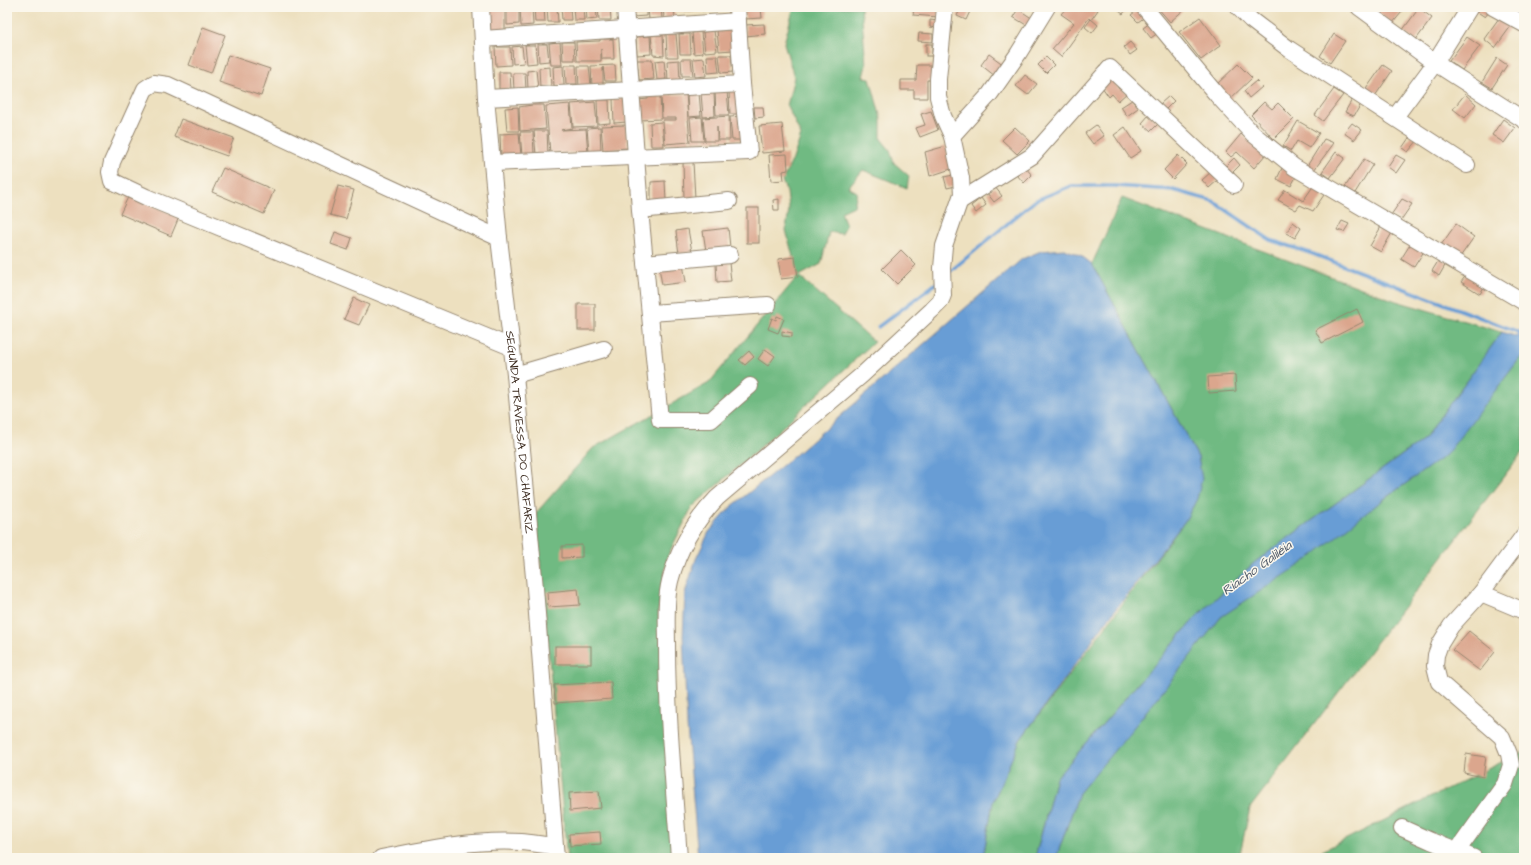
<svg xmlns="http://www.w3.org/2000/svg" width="1531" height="865" font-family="'Architects Daughter',sans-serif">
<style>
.forest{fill:#6fba82;stroke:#557250}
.water{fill:#689dd5;stroke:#52647a}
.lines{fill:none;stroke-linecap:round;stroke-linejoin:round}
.stream{stroke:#689dd5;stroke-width:3.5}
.building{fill:#dba68d}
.minor-casing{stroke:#94856e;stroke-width:18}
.minor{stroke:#fff;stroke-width:16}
.labels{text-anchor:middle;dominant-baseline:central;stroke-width:3;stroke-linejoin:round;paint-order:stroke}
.street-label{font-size:12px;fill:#3b2a1e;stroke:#fbf7ec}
.water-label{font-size:13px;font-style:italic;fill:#4d5867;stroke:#fbf7ec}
</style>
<rect width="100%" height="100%" fill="#fbf7ec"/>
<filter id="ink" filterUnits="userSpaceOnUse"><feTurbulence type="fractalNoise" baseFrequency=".025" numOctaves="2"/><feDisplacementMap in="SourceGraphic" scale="8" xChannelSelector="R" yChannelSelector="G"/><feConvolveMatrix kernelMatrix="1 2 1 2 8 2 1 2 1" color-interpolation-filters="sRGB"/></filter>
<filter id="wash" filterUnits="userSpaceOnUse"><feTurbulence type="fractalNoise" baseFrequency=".012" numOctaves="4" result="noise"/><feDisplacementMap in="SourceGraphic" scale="16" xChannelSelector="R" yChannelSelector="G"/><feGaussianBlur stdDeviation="0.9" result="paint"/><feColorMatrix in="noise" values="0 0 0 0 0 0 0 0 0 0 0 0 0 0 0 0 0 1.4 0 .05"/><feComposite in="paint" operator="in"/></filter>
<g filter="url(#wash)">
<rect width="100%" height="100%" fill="#ede0bf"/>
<g class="forest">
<path d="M794,7H861L866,65L863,77L870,78L881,119V139L890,150L894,163L909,176L907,188L863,170L848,187L857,192L854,206L841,212L846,225L842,234L829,232L821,264L799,276L874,342L763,445L692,507L668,555L658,611L672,749L680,858H567L536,513L593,448L709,383L798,276L786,230L789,209L787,192L782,181L793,159L801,135L787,106L794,77L784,43Z"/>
<path d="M1122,198L1396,301L1502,332L1424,439L1255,562L1196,617L1056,778L1035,858H983L993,802L1020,740L1185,521L1197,499L1198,457L1092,264Z"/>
<path d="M1524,353V450L1250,808L1239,858H1056L1079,793L1221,617L1445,455Z"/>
<path d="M1524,751V858H1308Z"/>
</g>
<g class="water">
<path d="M1064,249L1080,255L1092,264L1198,457L1202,479L1197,499L1185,521L1105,623L1020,740L993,802L983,858H698L687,726L683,636L685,593L696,559L709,532L731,507L794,456L1022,259L1041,251Z"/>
<path d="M1502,332L1524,339V353L1446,455L1384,499L1303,563L1221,617L1148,710L1079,793L1056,858H1035L1056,778L1196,617L1255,562L1424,439Z"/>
</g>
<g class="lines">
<g class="stream">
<path d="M947,274L1036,200L1071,186H1115L1173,190L1213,201L1270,240L1313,254L1521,333"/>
<path d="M878,327L938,282"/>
<path d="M1516,340L1524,330"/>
</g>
</g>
<g id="blocks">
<g class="building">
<path d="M489,7H505V32H490Z"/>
<path d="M507,7H519V24L507,25Z"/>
<path d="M520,7H532L533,25L521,26Z"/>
<path d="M534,7H544L545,22H535Z"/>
<path d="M547,7H557L558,22H548Z"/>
<path d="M561,7H570L571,20H562Z"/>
<path d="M573,7H583L584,20H574Z"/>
<path d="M586,7H596L597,19L587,20Z"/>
<path d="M598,7H610L611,20H599Z"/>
<path d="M631,7H646V16L632,17Z"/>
<path d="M648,7H661L662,19L649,20Z"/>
<path d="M663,7H674L675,18H664Z"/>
<path d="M676,7H686L687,11H676Z"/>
<path d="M688,7H700V10L688,11Z"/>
<path d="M702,7H712V10L702,11Z"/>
<path d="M914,7H939L938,17L913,15Z"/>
<path d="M961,7H972L966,20L957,16Z"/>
<path d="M1067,7H1094L1098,10L1091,20L1089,18L1061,57L1052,49L1074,23L1061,14Z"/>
<path d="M1121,7H1128L1123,14L1119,11Z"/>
<path d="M1157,7H1187L1170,22Z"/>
<path d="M1378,7H1406L1392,24L1375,10Z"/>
<path d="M1475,7H1482L1489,12L1485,17L1473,9Z"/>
<path d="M761,8L762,18L745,19L744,9Z"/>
<path d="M1419,8L1432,18L1415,41L1402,31Z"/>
<path d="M1018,9L1033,19L1028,26L1013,17Z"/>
<path d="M1139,9L1145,17L1138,22L1131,15Z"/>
<path d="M1200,17L1221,45L1201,60L1179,32Z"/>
<path d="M1499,18L1511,26L1495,48L1484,39Z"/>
<path d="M1091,19L1098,25L1092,33L1085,27Z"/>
<path d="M930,20L939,21L938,28L930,27Z"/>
<path d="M1150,23L1159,32L1151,38L1143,28Z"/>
<path d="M764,24L765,34L746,36L745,25Z"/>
<path d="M203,27L225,35L211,73L189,65Z"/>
<path d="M731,30L733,50L719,51L717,31Z"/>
<path d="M714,31L717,51L705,52L703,32Z"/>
<path d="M701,32L703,53L694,54L692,33Z"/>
<path d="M919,33L933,34V42L918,41Z"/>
<path d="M666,34H676L678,57H667Z"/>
<path d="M679,34H690L691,54H680Z"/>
<path d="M1334,34L1345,41L1330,63L1320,56Z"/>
<path d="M651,35H663L664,56L653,55Z"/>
<path d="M650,36L651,54L637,55L636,37Z"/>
<path d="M1467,37L1480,46L1462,70L1449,61Z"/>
<path d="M600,39H613L614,59H602L601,49V61H577L576,42L600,41Z"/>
<path d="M560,42L562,65H551L549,43Z"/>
<path d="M562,42H574L575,60H563Z"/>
<path d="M1130,42L1137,50L1130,55L1124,47Z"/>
<path d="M538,44H547L549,61L539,62Z"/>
<rect x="926" y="44" width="6" height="12"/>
<path d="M525,45H535L537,63L527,64Z"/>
<path d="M522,46L524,63L513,64L512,47Z"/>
<path d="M495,47H510L511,65L496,66Z"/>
<path d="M989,54L1004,65L995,76L981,65Z"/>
<path d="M228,55L270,69L261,96L219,82Z"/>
<path d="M719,55H731L733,72L721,73Z"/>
<path d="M707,56H717L719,72L708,73Z"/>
<path d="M1046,57L1054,65L1046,73L1038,65Z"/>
<path d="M704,58L706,76L695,77L693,59Z"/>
<path d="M1497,58L1507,65L1492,88L1482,82Z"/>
<path d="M681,59H691L693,76H682Z"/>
<path d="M637,60H652L654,79L639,80Z"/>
<path d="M664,60L666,79L657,80L655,61Z"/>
<path d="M679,60L680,81L668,82L667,61Z"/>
<path d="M1238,64L1252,78L1229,100L1215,86Z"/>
<path d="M565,65H576L577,84H566Z"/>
<path d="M615,65L616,81H605L603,67V84L592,85L591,66Z"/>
<path d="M917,65H932V80H927V98H914V90H901V80H916Z"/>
<path d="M1383,65L1392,71L1375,96L1366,89Z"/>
<path d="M563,66L564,86H554L553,67Z"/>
<path d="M578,66H589L591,86L579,87Z"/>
<path d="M550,67L551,87L540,88L539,68Z"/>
<path d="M536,70L538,88L528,89L527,71Z"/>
<path d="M499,72H510L511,89H499Z"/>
<path d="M513,73H525L526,90H514Z"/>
<path d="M1025,75L1037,84L1028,95L1016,86Z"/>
<path d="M1112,79L1119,89L1122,87L1127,93L1118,101L1112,94L1109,97L1102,87Z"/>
<path d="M1256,81L1262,87L1249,98L1244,91Z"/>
<path d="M1334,89L1343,95L1323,121L1315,115Z"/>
<path d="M741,90L743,114H730L729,91Z"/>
<path d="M715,91H727L729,115H716Z"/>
<path d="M687,93H699L701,116L688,117Z"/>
<path d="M701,93H714L715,116L703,117Z"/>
<path d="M686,94L690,142L665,144L663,120H676V118H662L661,95Z"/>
<path d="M1465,94L1476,104L1465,118L1453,109Z"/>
<path d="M660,95L661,119L640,120L638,100L648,99V96Z"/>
<path d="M1169,96L1174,101L1165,110L1160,104Z"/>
<path d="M625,98L627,122L614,123L613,99Z"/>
<path d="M1353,98L1361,104L1354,116L1345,112Z"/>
<path d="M597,100H609L610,123L598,124Z"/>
<path d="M1132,100L1138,108L1127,116L1121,107Z"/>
<path d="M595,102L597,126L573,127L571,104Z"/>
<path d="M1264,102L1272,109L1278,103L1294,119L1274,139L1251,115Z"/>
<path d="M570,104L572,128L561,130L586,129L588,153H550L546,106Z"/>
<path d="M532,105H544L546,129L520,131L519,107Z"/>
<path d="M518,107L519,131H507L505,108Z"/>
<path d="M754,107H763L764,117L755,118Z"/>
<path d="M931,111L938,130L920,137L916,128L925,125L921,114Z"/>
<path d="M1149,115L1159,123L1151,131L1142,123Z"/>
<path d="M729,116L730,140H718L717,127V141H705L703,118Z"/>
<path d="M743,116L744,140H732L730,117Z"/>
<path d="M702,117L704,141H692L690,118Z"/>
<path d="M181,119L234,138L227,156L174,137Z"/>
<path d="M1503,119L1515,128L1504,143L1492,135Z"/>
<path d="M1298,121L1319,133L1309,148L1297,141L1291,151L1283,146Z"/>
<path d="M662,122L664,146H651L650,123Z"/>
<path d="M1352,123L1362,130L1354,140L1344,133Z"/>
<path d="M782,124L785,151L762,153L759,126Z"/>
<path d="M626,125L628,148L603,150L601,126Z"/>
<path d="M1096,125L1104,136L1093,144L1085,133Z"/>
<path d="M600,127L601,151L589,152L587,128Z"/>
<path d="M1015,127L1030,141L1017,154L1002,140Z"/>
<path d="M1125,127L1141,151L1130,158L1114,135Z"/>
<path d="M534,131H547L548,154L536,155Z"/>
<path d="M520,132H533L534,155L522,156Z"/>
<path d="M519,133L521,156L501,157L500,134Z"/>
<path d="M1241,134L1266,154L1254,168L1237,152L1231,157L1226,152Z"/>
<path d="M1411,135L1418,140L1408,152L1402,148Z"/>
<path d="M1324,139L1334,143L1314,170L1307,166Z"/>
<path d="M946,146L951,169L930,176L925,152Z"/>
<path d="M1336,152L1345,158L1330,178L1322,172Z"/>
<path d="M787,154L788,170L783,171L784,180L771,181L769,155Z"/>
<path d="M1178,155L1187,164L1173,179L1164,170Z"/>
<path d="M1396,155L1405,160L1396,173L1388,167Z"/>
<path d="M1234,158L1240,165L1231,174L1224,168Z"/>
<path d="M1364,159L1373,164L1355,193L1345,187Z"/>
<path d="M683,162H693L695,198L684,199Z"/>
<path d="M1024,166L1032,175L1024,183L1016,174Z"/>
<path d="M223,168L274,190L264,214L212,192Z"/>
<path d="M1282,168L1297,175L1291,186L1277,179Z"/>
<path d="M1211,172L1218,180L1209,188L1202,180Z"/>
<path d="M953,175L956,186L947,188L944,177Z"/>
<path d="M665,181L666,201L651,202V182Z"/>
<path d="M1314,185L1326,192L1313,211L1300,205L1296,210L1278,200L1285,190L1303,201Z"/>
<path d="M338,186L354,190L346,219L330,215Z"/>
<path d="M995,187L1002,196L994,202L987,193Z"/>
<path d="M129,195L179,217L171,236L120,214Z"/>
<path d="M981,198L986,205L976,213L971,206Z"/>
<path d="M779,199V210H774L773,200Z"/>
<path d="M1402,199L1412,204L1401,220L1391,215Z"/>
<rect x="747" y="208" width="12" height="35"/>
<path d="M1342,221L1349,224L1344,232L1337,230Z"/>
<path d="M1293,222L1301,228L1295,238L1286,233Z"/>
<path d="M1456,224L1474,237L1460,257L1441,245Z"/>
<path d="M1382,225L1393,231L1381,252L1370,246Z"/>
<path d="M728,228L730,247L706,251L703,231Z"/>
<path d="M688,229L692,252L679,254L676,231Z"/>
<path d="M335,232L352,238L348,250L331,244Z"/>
<path d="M1413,240L1426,248L1414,267L1401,259Z"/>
<path d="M901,250L916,265L897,284L882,269Z"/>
<path d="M795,257L798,277L781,279L778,259Z"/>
<path d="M1440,258L1447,262L1439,276L1432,271Z"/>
<path d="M729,263L731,281L717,282L716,264Z"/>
<path d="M683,264L686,282L662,285L659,267Z"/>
<path d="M1467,274L1485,285L1480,294L1461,282Z"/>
<path d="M354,298L369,305L359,325L344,319Z"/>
<rect x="578" y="304" width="17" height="26"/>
<path d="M1357,309L1363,322L1322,343L1315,330Z"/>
<path d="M777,316L784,319L778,333L768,329L772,318L776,320Z"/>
<path d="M782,331L792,333V337L782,336Z"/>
<path d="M765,349L775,356L768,366L758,359Z"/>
<path d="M749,351L754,357L745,365L739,360Z"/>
<path d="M1235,375L1236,391L1209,393L1208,377Z"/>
<path d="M582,545V557L562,558V546Z"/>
<path d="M578,589L580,605L548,607L547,592Z"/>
<path d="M1469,631L1495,652L1480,671L1452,650Z"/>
<rect x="555" y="646" width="36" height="18"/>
<path d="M611,682L612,699L555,703L554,685Z"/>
<path d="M1466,754L1486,757L1483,777L1464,773Z"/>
<path d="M599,791L601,808L570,811L569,793Z"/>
<path d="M600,832L601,844L570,846L569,834Z"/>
</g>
</g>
</g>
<g filter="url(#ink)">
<use href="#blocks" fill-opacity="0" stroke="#94856e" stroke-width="1"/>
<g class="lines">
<defs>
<g id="minor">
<path id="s1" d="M481,7L486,98L499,238L515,375L535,588L556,858"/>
<path d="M625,7L640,210L660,420H711L750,386"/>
<path d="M1144,7L1217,95L1253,134L1294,167L1524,302"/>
<path d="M1238,7L1251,20L1289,49L1467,165"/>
<path d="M1359,7L1435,63L1524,120"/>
<path d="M1493,7L1524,24"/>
<path d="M483,39L738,21"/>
<path d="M486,98L742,84"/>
<path d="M1395,117L1435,63L1470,7"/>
<path d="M952,136L990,94L1018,54L1047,7"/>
<path d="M493,163L749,152L742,84L737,7"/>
<path d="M960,201L1032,156L1110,68L1234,185"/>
<path d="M640,210L729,201"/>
<path d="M499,238L168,85L154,83L145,89L112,162L110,172L112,181L146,197L511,347"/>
<path d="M645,263L730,255"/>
<path d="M650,313L768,305"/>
<path d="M515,375L604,349"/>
<path d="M1481,593L1524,611"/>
<path d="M1402,828L1431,841L1474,858"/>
<path d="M1457,851L1505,784L1511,765L1509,754L1502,737L1439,682L1435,666L1436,655L1440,644L1451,626L1481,593L1524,535"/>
<path d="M381,858C427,849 475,839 521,842C532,843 544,845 555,846"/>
<path d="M679,858C674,787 667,716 667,645C667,625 665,601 670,581C678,550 695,521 717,498L862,375L932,310L940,302L943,295L942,268L944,246L962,194L961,178L952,136L943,116L938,97V79L945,7"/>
</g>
</defs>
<use href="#minor" class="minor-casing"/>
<use href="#minor" class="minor"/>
</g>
</g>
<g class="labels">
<g class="street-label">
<text stroke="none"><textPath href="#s1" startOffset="427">SEGUNDA TRAVESSA DO CHAFARIZ</textPath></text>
</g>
<g class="water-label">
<text transform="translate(1257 568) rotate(-36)">Riacho Galiléia</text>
</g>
</g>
<rect width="1531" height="865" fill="none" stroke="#fbf7ec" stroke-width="24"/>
</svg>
